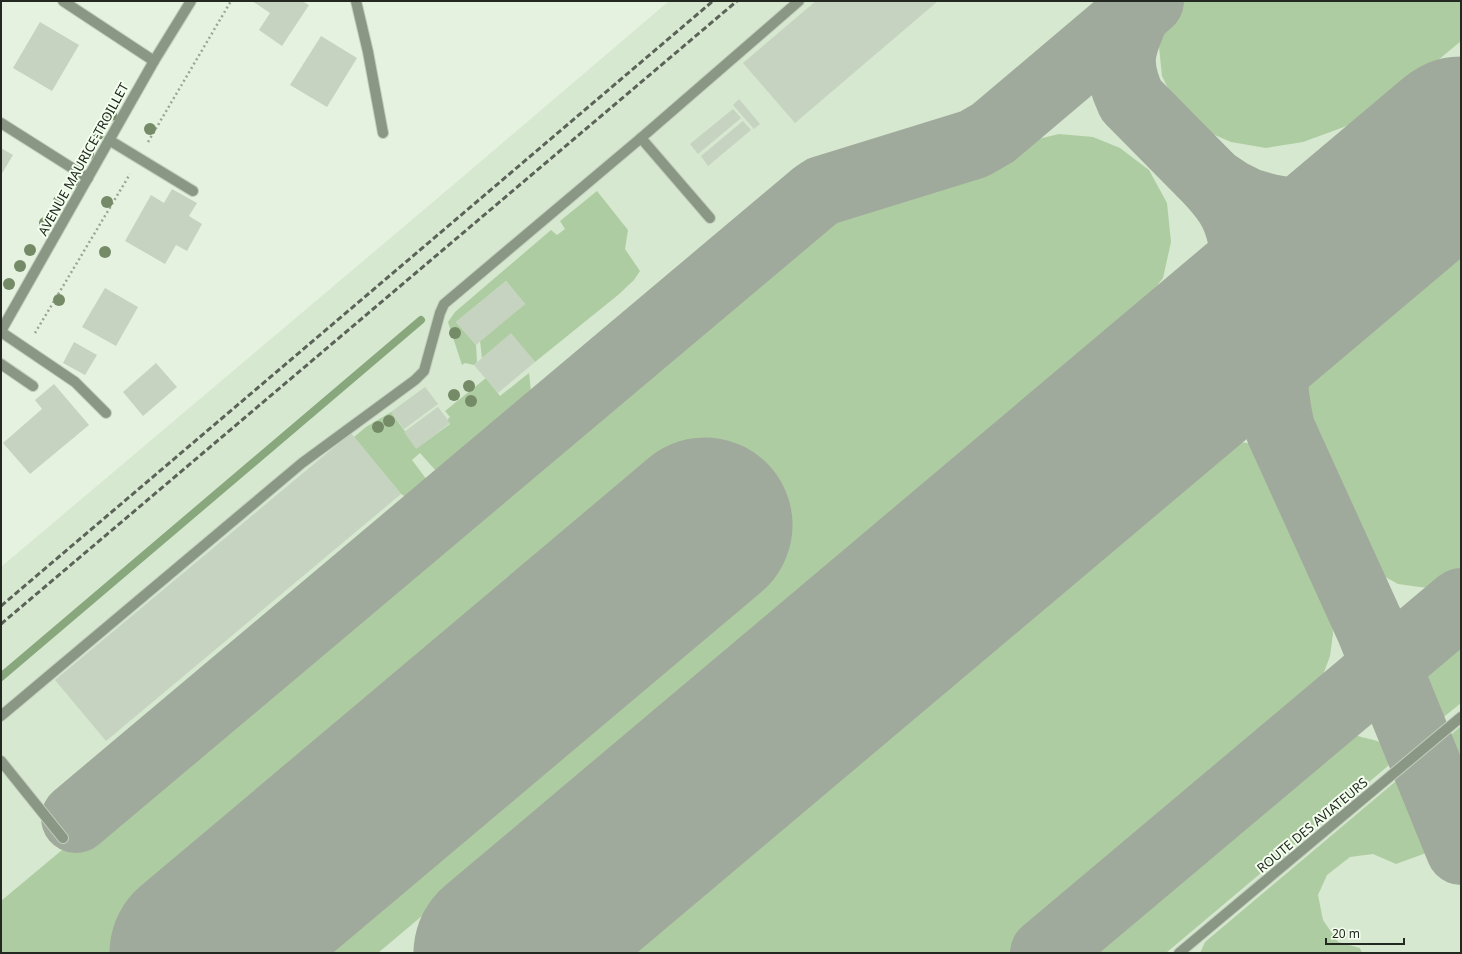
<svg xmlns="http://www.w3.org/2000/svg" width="1462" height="954" font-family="'Noto Sans',sans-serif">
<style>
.built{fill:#d6e8cf}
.green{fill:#aecca2}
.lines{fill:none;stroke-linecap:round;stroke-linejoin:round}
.stream{stroke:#89a77c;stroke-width:8}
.taxiway{stroke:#a0aa9c;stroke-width:70}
.runway{stroke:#a0aa9c;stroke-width:175}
.building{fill:#c5d3c0}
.lane-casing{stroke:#c2cebd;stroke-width:12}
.street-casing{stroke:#c2cebd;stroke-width:12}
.path{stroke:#9ba597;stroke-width:2.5;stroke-dasharray:2 3;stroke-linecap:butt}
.lane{stroke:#8a9784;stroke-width:10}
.street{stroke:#8a9784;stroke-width:10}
.rail{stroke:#5b6258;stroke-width:3;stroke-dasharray:6 3;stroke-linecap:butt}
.tree{fill:#758b68}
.labels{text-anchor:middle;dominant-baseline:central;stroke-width:4;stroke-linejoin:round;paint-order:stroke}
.street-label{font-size:13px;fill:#232821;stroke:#f4ffef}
</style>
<rect width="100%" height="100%" fill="#e5f2df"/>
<path class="built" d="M669,1H1461V953H1V567L446,191Z"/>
<g class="green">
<path d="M1183,1H1461V41L1377,111L1344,127L1303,142L1266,148L1231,142L1208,132L1177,107L1162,76L1159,47L1165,26Z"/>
<path d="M1059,134L1093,137L1120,148L1149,170L1167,203L1171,242L1163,278L1131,319L378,953H1V901L831,207L1009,146Z"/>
<path d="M597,191L628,230L625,249L640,271L634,280L618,295L535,362L511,334L482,358L480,341L525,304L506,281L456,322L476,345L477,362L474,365L465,363L462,365L448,322L455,312L551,230L557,235L565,229L560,221Z"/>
<path d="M1461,247V577L1427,588L1398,584L1371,569L1356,553L1301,421L1299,403L1305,379Z"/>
<path d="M529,373L531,391L512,406L514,409L437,472L420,453L412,460L427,480L406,497L401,494L354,437L366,427L391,412L417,448L450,424L447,420L450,417L445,411L486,378L500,396Z"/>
<path d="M1240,442L1260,445L1275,461L1331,600L1333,634L1330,656L1320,683L1301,710L1011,953H623L1224,447Z"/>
<path d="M1461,629V703L1430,728L1424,726L1419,713V697L1420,685L1429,655Z"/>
<path d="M1461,726V754L1442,763L1440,749L1445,740Z"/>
<path d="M1358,736C1371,740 1388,741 1395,754L1388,766L1166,953H1075L1328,740Z"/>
<path d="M1396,781L1409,784L1437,849L1396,864L1373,854L1350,857L1327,875L1318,895L1323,920L1338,942L1360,948L1362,953H1200L1205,942Z"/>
</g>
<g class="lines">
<path class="stream" d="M1,677L421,320"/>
<g class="taxiway">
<path d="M1136,12C1120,47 1114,63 1131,100L1212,182L1230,194L1248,203L1269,209L1297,214L1318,215L1338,213L1366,204L1395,192L1433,168"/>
<path d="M1314,269C1269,326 1265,359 1280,429L1371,629L1461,850"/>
<path d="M1192,371C1204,358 1217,345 1227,329C1237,315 1246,289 1246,271C1247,253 1242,229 1234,212C1228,200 1220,191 1212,182"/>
<path d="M76,818L816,195L822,191L974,144L993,133L1149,1"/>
<path d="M1045,953L1461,603"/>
</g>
<g class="runway">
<path d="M197,953L705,525"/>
<path d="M501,953L1461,144"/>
</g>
</g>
<g class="building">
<path d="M252,1H302L309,5L282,46L259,30L270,13Z"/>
<path d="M816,1H938L795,123L743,63Z"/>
<path d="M40,22L79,45L52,91L13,68Z"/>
<path d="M321,36L357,58L327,107L290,85Z"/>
<path d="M739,99L760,124L754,129L733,105Z"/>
<path d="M733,109L741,118L698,154L690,144Z"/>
<path d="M743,121L751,130L708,166L701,156Z"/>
<path d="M1,148L13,155L1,175Z"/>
<path d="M172,189L197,203L189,216L202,224L187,251L176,245L165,264L125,241L151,195L164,203Z"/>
<path d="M506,281L525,304L476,345L456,322Z"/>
<path d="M105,288L138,307L116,346L82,327Z"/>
<path d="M511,333L535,362L498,393L474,365Z"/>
<path d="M74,342L97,355L85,375L63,363Z"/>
<path d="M156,363L177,387L143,416L123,392Z"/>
<path d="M54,384L89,425L30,474L3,443L42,409L35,400Z"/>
<path d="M425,387L438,404L404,429L391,412Z"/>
<path d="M438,407L450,423L416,449L404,432Z"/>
<path d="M351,433L401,494L106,741L55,680Z"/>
</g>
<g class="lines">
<defs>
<g id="lane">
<path d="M1,123L88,178"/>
<path d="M641,138L710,218"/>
<path d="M109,140L193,191"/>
<path d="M1,332L75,382L106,413"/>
<path d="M1,364L33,386"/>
<path d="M1,716L302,463L415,380L424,371L440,313L444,304L641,138L799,1"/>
<path d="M1,761L63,838"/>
<path d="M1179,953L1461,717"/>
</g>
<g id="street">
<path d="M63,1L154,61"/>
<path d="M356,1L368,52L383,133"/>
<path d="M1,331L154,61L191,1"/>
</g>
</defs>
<use href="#lane" class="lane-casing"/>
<use href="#street" class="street-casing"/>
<g class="path">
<path d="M148,142L231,1"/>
<path d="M35,333L130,174"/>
</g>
<use href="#lane" class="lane"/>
<use href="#street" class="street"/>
<g class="rail">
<path d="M1,606L713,1"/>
<path d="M1,624L737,1"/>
</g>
</g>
<g class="tree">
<circle cx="111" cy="115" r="6"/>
<circle cx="150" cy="129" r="6"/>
<circle cx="98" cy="134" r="6"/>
<circle cx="88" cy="154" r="6"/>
<circle cx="73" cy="181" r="6"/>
<circle cx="59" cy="201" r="6"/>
<circle cx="107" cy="202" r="6"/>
<circle cx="45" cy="223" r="6"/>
<circle cx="30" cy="250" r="6"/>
<circle cx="105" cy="252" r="6"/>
<circle cx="20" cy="266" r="6"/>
<circle cx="9" cy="284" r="6"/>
<circle cx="59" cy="300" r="6"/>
<circle cx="455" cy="333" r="6"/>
<circle cx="469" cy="386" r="6"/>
<circle cx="454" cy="395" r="6"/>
<circle cx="471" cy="401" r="6"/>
<circle cx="389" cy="421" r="6"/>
<circle cx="378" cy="427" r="6"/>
</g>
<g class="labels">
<g class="street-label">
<text transform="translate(83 159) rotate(-61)">AVENUE MAURICE-TROILLET</text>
<text transform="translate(1312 825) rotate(-40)">ROUTE DES AVIATEURS</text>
</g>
</g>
<rect width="1462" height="954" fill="none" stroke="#232821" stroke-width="4"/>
<path d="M1326 938v6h78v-6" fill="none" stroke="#232821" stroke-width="2"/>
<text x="1332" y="938" font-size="12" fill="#232821" stroke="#f4ffef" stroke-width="3" paint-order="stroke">20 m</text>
</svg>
